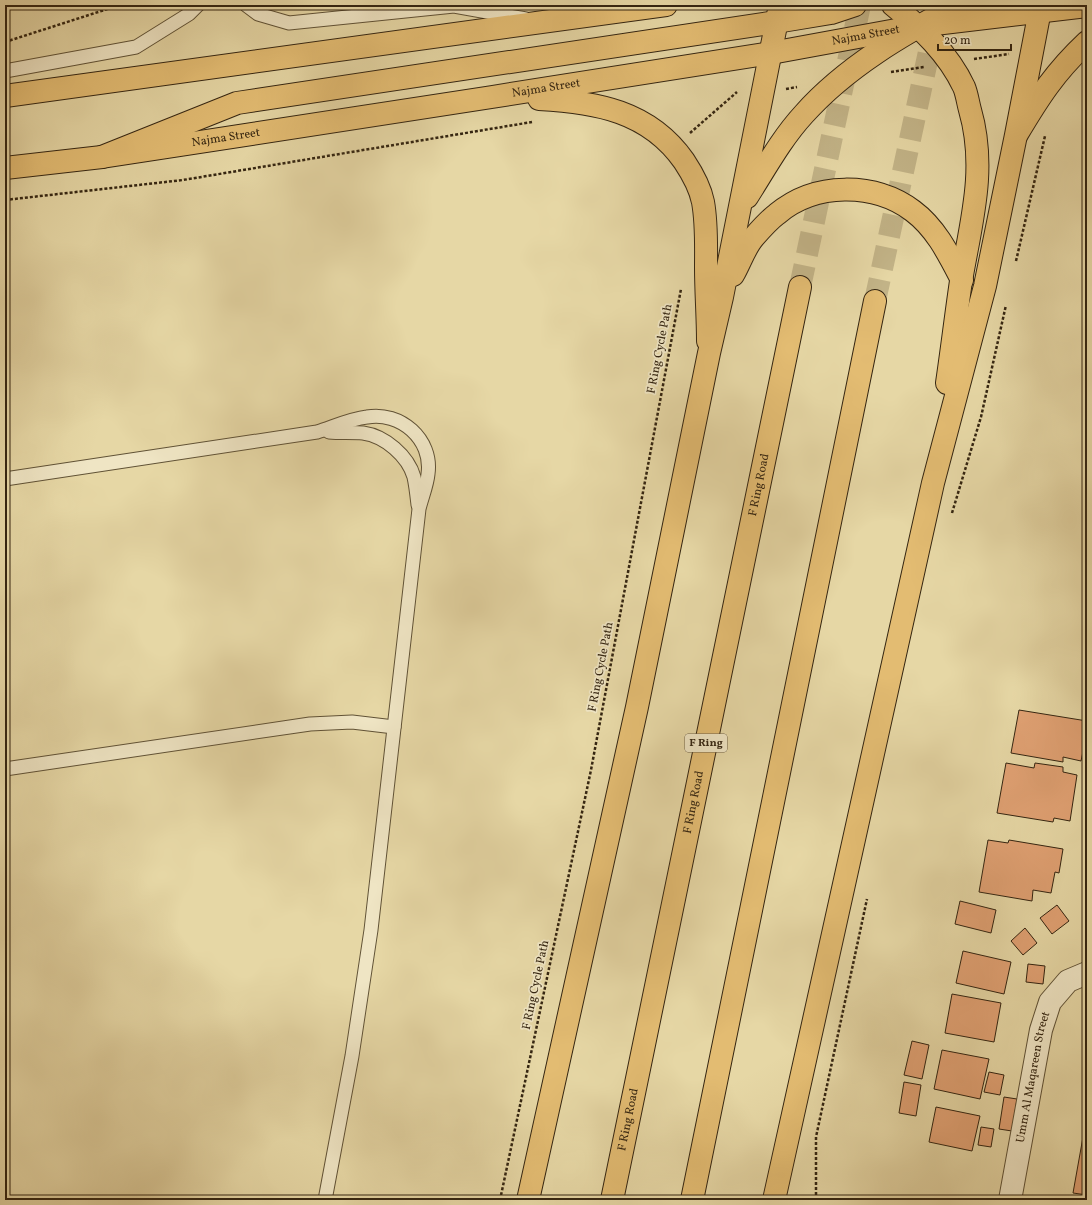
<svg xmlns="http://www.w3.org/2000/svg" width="1092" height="1205" font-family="Vollkorn,serif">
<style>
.building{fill:#e0a173;stroke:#342511}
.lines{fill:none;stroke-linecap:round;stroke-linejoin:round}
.trunk-tunnel{stroke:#c2b387;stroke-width:22;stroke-dasharray:22 11;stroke-linecap:butt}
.service-casing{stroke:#605236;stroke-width:15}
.minor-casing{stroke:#605236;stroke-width:24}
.primary-casing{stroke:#342511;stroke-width:24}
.trunk-casing{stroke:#342511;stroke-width:24}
.path{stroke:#342511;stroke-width:2.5;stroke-dasharray:3 2;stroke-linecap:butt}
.service{stroke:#efe5c4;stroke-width:13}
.minor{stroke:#efe5c4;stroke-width:22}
.primary{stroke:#e3bc72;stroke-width:22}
.trunk{stroke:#e3bc72;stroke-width:22}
.labels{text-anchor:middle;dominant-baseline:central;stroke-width:3.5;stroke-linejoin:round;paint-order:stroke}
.shield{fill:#efe5c4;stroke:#6c5f47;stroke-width:1}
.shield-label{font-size:11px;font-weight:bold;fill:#342511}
.street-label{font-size:12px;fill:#342511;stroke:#efe5c4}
</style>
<rect width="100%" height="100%" fill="#e6d7a5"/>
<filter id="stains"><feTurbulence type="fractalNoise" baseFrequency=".005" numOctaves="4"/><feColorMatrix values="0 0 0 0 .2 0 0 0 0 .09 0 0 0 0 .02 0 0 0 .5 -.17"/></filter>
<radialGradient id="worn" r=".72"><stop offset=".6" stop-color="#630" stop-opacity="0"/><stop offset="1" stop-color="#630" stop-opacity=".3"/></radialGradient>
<g class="building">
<path d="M1019,710L1087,721V732L1081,761L1063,757V762L1011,753Z"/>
<path d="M1006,763L1034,768L1035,763L1063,767V772L1077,775L1070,821L1054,818L1053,822L997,813Z"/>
<path d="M988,840L1008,843L1009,840L1063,849L1059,873L1055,872L1051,893L1033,890L1032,901L979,892Z"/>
<path d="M1087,886V908L1083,907Z"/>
<path d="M960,901L996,910L991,933L955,924Z"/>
<path d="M1057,905L1069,921L1052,934L1040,918Z"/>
<path d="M1025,928L1037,943L1023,955L1011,941Z"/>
<path d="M963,951L1011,962L1004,994L956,983Z"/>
<path d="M1028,964L1045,966L1043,984L1026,982Z"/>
<path d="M952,994L1001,1003L994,1042L945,1033Z"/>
<path d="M912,1041L929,1045L922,1079L904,1075Z"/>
<path d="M942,1050L989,1059L980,1099L934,1089Z"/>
<path d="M989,1072L1004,1075L1000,1095L984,1092Z"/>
<path d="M904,1082L921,1085L916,1116L899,1113Z"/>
<path d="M1004,1097L1017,1099L1012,1131L999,1129Z"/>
<path d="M936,1107L980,1116L972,1151L929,1142Z"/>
<path d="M981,1127L994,1129L991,1147L978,1145Z"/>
<path d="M1083,1137L1087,1138V1195L1073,1193Z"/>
</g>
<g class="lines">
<g class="trunk-tunnel">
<path d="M800,287L860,5"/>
<path d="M875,301L935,24"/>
</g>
<defs>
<g id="service">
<path d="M246,5L258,14L289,23L454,6L526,19"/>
<path d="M5,71L136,47L189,14L198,5"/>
<path d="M329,432C340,433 352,432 363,433C385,436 408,456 414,477C416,486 417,496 418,505"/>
<path d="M5,479L317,432C333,427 350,419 367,417C400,411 433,439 428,474C427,485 422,497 419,509L371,930L352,1056L325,1200"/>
<path d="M5,769L310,724L352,722L394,727"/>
</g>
<g id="minor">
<path id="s1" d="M1010,1200L1041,1030L1050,1002L1068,981L1087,973"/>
</g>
<g id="primary">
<path d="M5,96L666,5"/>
<path d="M539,99C596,102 649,111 684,161C692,173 700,187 703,202C707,224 706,246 706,268C706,292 708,317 708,341"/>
<path d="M1017,134C1039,97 1055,72 1087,42"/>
<path id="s2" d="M5,168L102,157L492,97L771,53L918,26L1087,6"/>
</g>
<g id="trunk">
<path d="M893,5C921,28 948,53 964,87C967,94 968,103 970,110C987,169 971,222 961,281C956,315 952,349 947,383"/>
<path d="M970,5L987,17"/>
<path d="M102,157L237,103L776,22L831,13L855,5"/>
<path d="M747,197C765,169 781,139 804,114C846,67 903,34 958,5"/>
<path d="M733,275C740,263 745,247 754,237C761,229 769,220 777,214C815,182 874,182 913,211C936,228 949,255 962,280"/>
<path d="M528,1200L637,707L709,353L722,297L780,5"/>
<path id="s3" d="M612,1200L800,287"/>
<path d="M692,1200L875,301"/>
<path d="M774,1200L933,483L985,286L1016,135L1041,5"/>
</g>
</defs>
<use href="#service" class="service-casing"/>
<use href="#minor" class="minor-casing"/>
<use href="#primary" class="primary-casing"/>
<use href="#trunk" class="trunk-casing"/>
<g class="path">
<path d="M5,42L120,5"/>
<path d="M974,59L1009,54"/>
<path d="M891,72L924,67"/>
<path d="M786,89L797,87"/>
<path d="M690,133L737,92"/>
<path d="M5,200L183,180L532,122"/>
<path d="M1016,261L1045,136"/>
<path d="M952,513L981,417L1006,305"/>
<path d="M500,1200L591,770L681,289"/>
<path d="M816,1200V1137L867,899"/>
</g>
<use href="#service" class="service"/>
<use href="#minor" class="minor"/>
<use href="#primary" class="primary"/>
<use href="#trunk" class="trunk"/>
</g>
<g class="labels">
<rect class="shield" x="685" y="734" width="42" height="18" rx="3"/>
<g class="shield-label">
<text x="706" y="743">F Ring</text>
</g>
<g class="street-label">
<text stroke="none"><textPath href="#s2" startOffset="871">Najma Street</textPath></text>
<text stroke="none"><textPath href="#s2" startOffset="547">Najma Street</textPath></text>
<text stroke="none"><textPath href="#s2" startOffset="223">Najma Street</textPath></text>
<text transform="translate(660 349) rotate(-79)">F Ring Cycle Path</text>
<text stroke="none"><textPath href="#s3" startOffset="730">F Ring Road</textPath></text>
<text transform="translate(601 667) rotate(-79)">F Ring Cycle Path</text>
<text stroke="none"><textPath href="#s3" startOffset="406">F Ring Road</textPath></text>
<text transform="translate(536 985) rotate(-78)">F Ring Cycle Path</text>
<text stroke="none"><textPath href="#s1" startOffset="125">Umm Al Maqareen Street</textPath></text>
<text stroke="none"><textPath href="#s3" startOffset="82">F Ring Road</textPath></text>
</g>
</g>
<rect width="1092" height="1205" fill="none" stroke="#e6d7a5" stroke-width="20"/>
<rect x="6" y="6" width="1080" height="1193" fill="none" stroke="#342511" stroke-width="2"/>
<rect x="10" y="10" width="1072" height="1185" fill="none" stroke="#342511"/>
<path d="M938 44v6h73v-6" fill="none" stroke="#342511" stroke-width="2"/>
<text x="944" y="44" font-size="12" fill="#342511" stroke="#efe5c4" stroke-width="3" paint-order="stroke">20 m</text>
<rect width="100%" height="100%" filter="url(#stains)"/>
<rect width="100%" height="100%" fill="url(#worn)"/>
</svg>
